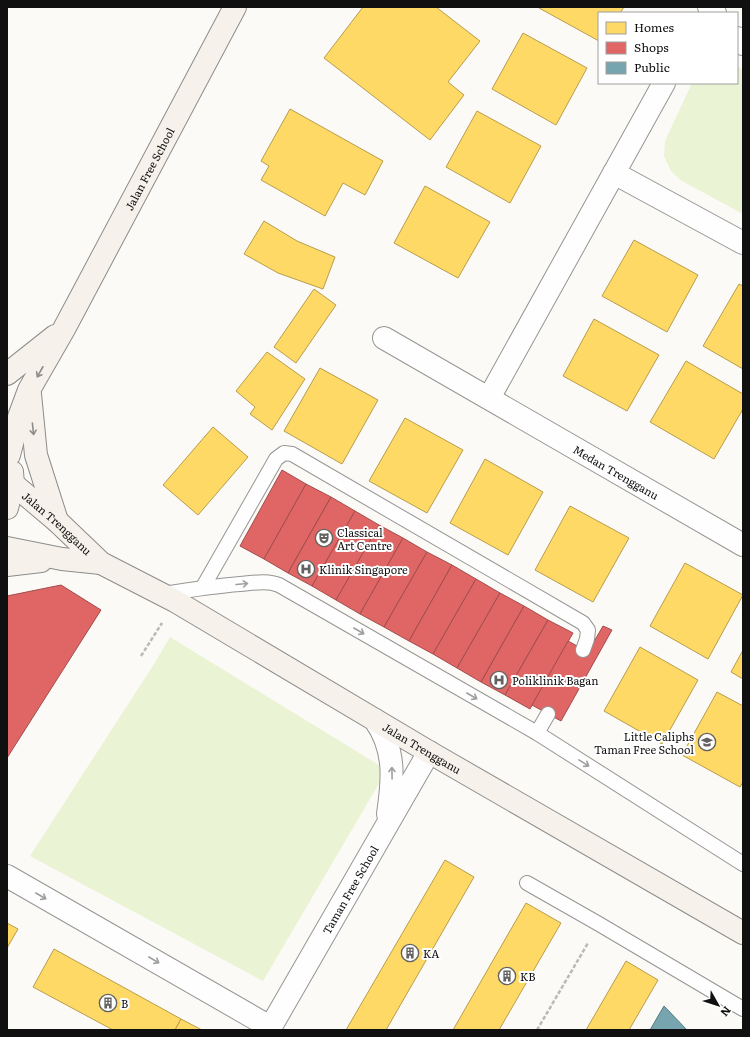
<svg xmlns="http://www.w3.org/2000/svg" width="750" height="1037" font-family="Literata,serif">
<style>
.green{fill:#eaf3d4}
.homes{fill:#ffd966;stroke:#b79d4c}
.shops{fill:#e06666;stroke:#a24c4c}
.public{fill:#76a5af;stroke:#57787f}
.lines{fill:none;stroke-linecap:round;stroke-linejoin:round}
.lane-casing{stroke:#969594;stroke-width:16}
.street-casing{stroke:#969594;stroke-width:24}
.secondary-casing{stroke:#8d8c8a;stroke-width:24}
.path{stroke:#b9b9b8;stroke-width:2.5;stroke-dasharray:4 2;stroke-linecap:butt}
.lane{stroke:#fffefe;stroke-width:14}
.street{stroke:#fffefe;stroke-width:22}
.secondary{stroke:#f6f2eb;stroke-width:22}
.oneway{stroke:#8e8c88}
.oneway2{stroke:#9f9f9f}
.labels{text-anchor:middle;dominant-baseline:central;stroke-width:4;stroke-linejoin:round;paint-order:stroke}
.street-label{font-size:11px;fill:#101010;stroke:#fff}
.poi-label{font-size:11px;fill:#101010;stroke:#fff;text-anchor:start}
</style>
<rect width="100%" height="100%" fill="#fcfaf6"/>
<g class="green">
<path d="M737,66L743,70V214L682,181L671,171L664,156L665,141L692,83H737Z"/>
<path d="M170,637L387,770L263,981L30,856L154,664Z"/>
</g>
<g class="homes">
<path d="M363,7H436L480,41L448,82L464,95L430,140L324,58Z"/>
<path d="M540,7H624L620,13H599V41L539,8Z"/>
<path d="M523,33L587,68L556,125L492,89Z"/>
<path d="M290,109L383,161L365,195L343,183L325,216L261,180L269,166L261,161Z"/>
<path d="M477,111L541,146L510,203L446,167Z"/>
<path d="M425,186L490,222L458,278L394,243Z"/>
<path d="M264,221L297,241L335,257L323,289L278,273L244,254Z"/>
<path d="M634,240L698,275L667,332L602,296Z"/>
<path d="M739,284L743,286V369L703,346Z"/>
<path d="M314,289L336,305L296,363L274,347Z"/>
<path d="M594,319L659,355L627,411L563,376Z"/>
<path d="M267,352L305,379L272,430L250,414L255,407L236,391Z"/>
<path d="M686,361L743,394V409L714,459L650,422Z"/>
<path d="M320,368L378,400L342,464L284,431Z"/>
<path d="M405,418L463,450L427,513L369,481Z"/>
<path d="M213,427L248,457L198,515L163,485Z"/>
<path d="M485,459L543,492L508,555L450,523Z"/>
<path d="M570,506L629,538L593,602L535,570Z"/>
<path d="M685,563L743,595L708,659L650,626Z"/>
<path d="M640,647L698,680L662,744L604,711Z"/>
<path d="M743,650V679L731,672Z"/>
<path d="M717,692L743,706V782L740,787L682,755Z"/>
<path d="M445,860L474,877L386,1030H346Z"/>
<path d="M526,903L561,923L499,1030H453Z"/>
<path d="M7,923L18,929L7,948Z"/>
<path d="M54,949L181,1019L175,1030H113L33,987Z"/>
<path d="M626,961L658,980L629,1030H586Z"/>
<path d="M181,1019L202,1030H175Z"/>
</g>
<g class="shops">
<path d="M282,470L306,484L264,559L240,546Z"/>
<path d="M306,484L331,497L288,573L264,559Z"/>
<path d="M331,497L355,511L312,586L288,573Z"/>
<path d="M355,511L379,525L336,600L312,586Z"/>
<path d="M379,525L403,538L360,614L336,600Z"/>
<path d="M403,538L427,552L384,627L360,614Z"/>
<path d="M427,552L452,565L409,641L384,627Z"/>
<path d="M452,565L476,579L433,654L409,641Z"/>
<path d="M476,579L500,593L457,668L433,654Z"/>
<path d="M61,585L101,610L7,758V596Z"/>
<path d="M500,593L524,606L481,682L457,668Z"/>
<path d="M524,606L548,620L505,695L481,682Z"/>
<path d="M548,620L573,633L530,709L505,695Z"/>
<path d="M603,626L612,630L561,721L532,705L568,641L588,652Z"/>
</g>
<path class="public" d="M664,1006L687,1030H650Z"/>
<g class="lines">
<defs>
<g id="lane">
<path d="M203,587L276,459L284,453L292,454L583,623L588,630L587,639L583,650"/>
<path d="M163,594C188,590 214,586 240,584C253,583 267,580 279,585L537,733L743,864"/>
<path d="M537,733L548,714"/>
<path d="M527,883L599,924L743,1009"/>
</g>
<g id="street">
<path d="M709,7L715,13"/>
<path d="M737,38L743,44"/>
<path d="M614,173L743,243"/>
<path id="s1" d="M384,338L743,545"/>
<path d="M489,398L664,83"/>
<path d="M375,720C396,750 393,780 388,814"/>
<path d="M7,876L270,1027"/>
<path id="s2" d="M269,1030L429,752"/>
</g>
<g id="secondary">
<path d="M7,374L55,336"/>
<path d="M30,394L36,455L57,521"/>
<path id="s3" d="M9,455L19,417L29,390L64,329L235,7"/>
<path id="s4" d="M13,484L57,521L101,563L175,601L429,752L743,933"/>
<path d="M7,508L13,484L12,472"/>
<path d="M7,548L62,559L101,563"/>
<path d="M7,565L41,561"/>
</g>
</defs>
<use href="#lane" class="lane-casing"/>
<use href="#street" class="street-casing"/>
<use href="#secondary" class="secondary-casing"/>
<g class="path">
<path d="M141,656L162,623"/>
<path d="M537,1030L588,943"/>
</g>
<use href="#lane" class="lane"/>
<use href="#street" class="street"/>
<use href="#secondary" class="secondary"/>
</g>
<defs><path id="oneway-shaft" d="M-6 0H5M1.5-3L5.5 0L1.5 3" fill="none" stroke-width="1.6" stroke-linecap="round" stroke-linejoin="round"/></defs>
<g class="oneway">
<use href="#oneway-shaft" transform="translate(40 372) rotate(119)"/>
<use href="#oneway-shaft" transform="translate(33 429) rotate(84)"/>
</g>
<g class="oneway2">
<use href="#oneway-shaft" transform="translate(242 584) rotate(-5)"/>
<use href="#oneway-shaft" transform="translate(359 631) rotate(30)"/>
<use href="#oneway-shaft" transform="translate(472 696) rotate(30)"/>
<use href="#oneway-shaft" transform="translate(584 763) rotate(32)"/>
<use href="#oneway-shaft" transform="translate(392 773) rotate(-91)"/>
<use href="#oneway-shaft" transform="translate(41 896) rotate(30)"/>
<use href="#oneway-shaft" transform="translate(154 960) rotate(30)"/>
</g>
<defs>
<symbol id="theatre-ring" viewBox="-11 -11 22 22"><circle r="9.5" fill="#fff" stroke="#636260" stroke-width="1.5"/><path d="M-5-5.5Q0-4 5-5.5V0Q5 5 0 6Q-5 5-5 0ZM-3.3-2.5H-1v1.5H-3.3ZM1-2.5H3.3v1.5H1ZM-2.8 1Q0 5.5 2.8 1Z" fill="#636260"/></symbol>
<symbol id="hospital-ring" viewBox="-11 -11 22 22"><circle r="9.5" fill="#fff" stroke="#636260" stroke-width="1.5"/><path d="M-5-5h3v3.5h4V-5h3V5h-3V1.5h-4V5h-3Z" fill="#636260"/></symbol>
<symbol id="school-ring" viewBox="-11 -11 22 22"><circle r="9.5" fill="#fff" stroke="#636260" stroke-width="1.5"/><path d="M0-5L7-2L0 1L-7-2ZM-4 1L0 2.5L4 1V4Q0 6-4 4Z" fill="#636260"/></symbol>
<symbol id="building-ring" viewBox="-11 -11 22 22"><circle r="9.5" fill="#fff" stroke="#636260" stroke-width="1.5"/><path d="M-4-6H4V6H1V3H-1V6H-4ZM-2.5-4.3h1.7v1.8h-1.7ZM.8-4.3h1.7v1.8H.8ZM-2.5-1h1.7V.8h-1.7ZM.8-1h1.7V.8H.8Z" fill="#636260"/></symbol>
</defs>
<g fill-rule="evenodd">
<use href="#theatre-ring" x="314" y="528" width="20" height="20"/>
<use href="#hospital-ring" x="296" y="559" width="20" height="20"/>
<use href="#hospital-ring" x="489" y="670" width="20" height="20"/>
<use href="#school-ring" x="697" y="732" width="20" height="20"/>
<use href="#building-ring" x="400" y="943" width="20" height="20"/>
<use href="#building-ring" x="497" y="966" width="20" height="20"/>
<use href="#building-ring" x="98" y="993" width="20" height="20"/>
</g>
<g class="labels">
<g class="street-label">
<text stroke="none"><textPath href="#s3" startOffset="320">Jalan Free School</textPath></text>
<text stroke="none"><textPath href="#s1" startOffset="268">Medan Trengganu</textPath></text>
<text stroke="none"><textPath href="#s4" startOffset="59">Jalan Trengganu</textPath></text>
<text stroke="none"><textPath href="#s4" startOffset="489">Jalan Trengganu</textPath></text>
<text stroke="none"><textPath href="#s2" startOffset="162">Taman Free School</textPath></text>
</g>
<g class="poi-label">
<text x="337" y="532">Classical<tspan x="337" dy="13">Art Centre</tspan></text>
<text x="319" y="569">Klinik Singapore</text>
<text x="512" y="680">Poliklinik Bagan</text>
<text x="694" y="736" text-anchor="end">Little Caliphs<tspan x="694" dy="13">Taman Free School</tspan></text>
<text x="423" y="953">KA</text>
<text x="520" y="976">KB</text>
<text x="121" y="1003">B</text>
</g>
</g>
<rect width="750" height="1037" fill="none" stroke="#101010" stroke-width="16"/>
<rect x="598" y="12" width="140" height="72" fill="#ffffff" stroke="#9f9f9f"/>
<rect x="606" y="22" width="20" height="12" fill="#ffd966" stroke="#9f9f9f"/>
<text x="634" y="32" font-size="12" fill="#101010">Homes</text>
<rect x="606" y="42" width="20" height="12" fill="#e06666" stroke="#9f9f9f"/>
<text x="634" y="52" font-size="12" fill="#101010">Shops</text>
<rect x="606" y="62" width="20" height="12" fill="#76a5af" stroke="#9f9f9f"/>
<text x="634" y="72" font-size="12" fill="#101010">Public</text>
<g transform="translate(718 1005) rotate(129)" stroke="#ffffff" stroke-width="3" paint-order="stroke">
<path d="M0-3L7 15L0 10L-7 15Z" fill="#101010"/>
<text y="-6" font-size="11" font-weight="bold" text-anchor="middle" fill="#101010">N</text>
</g>
</svg>
